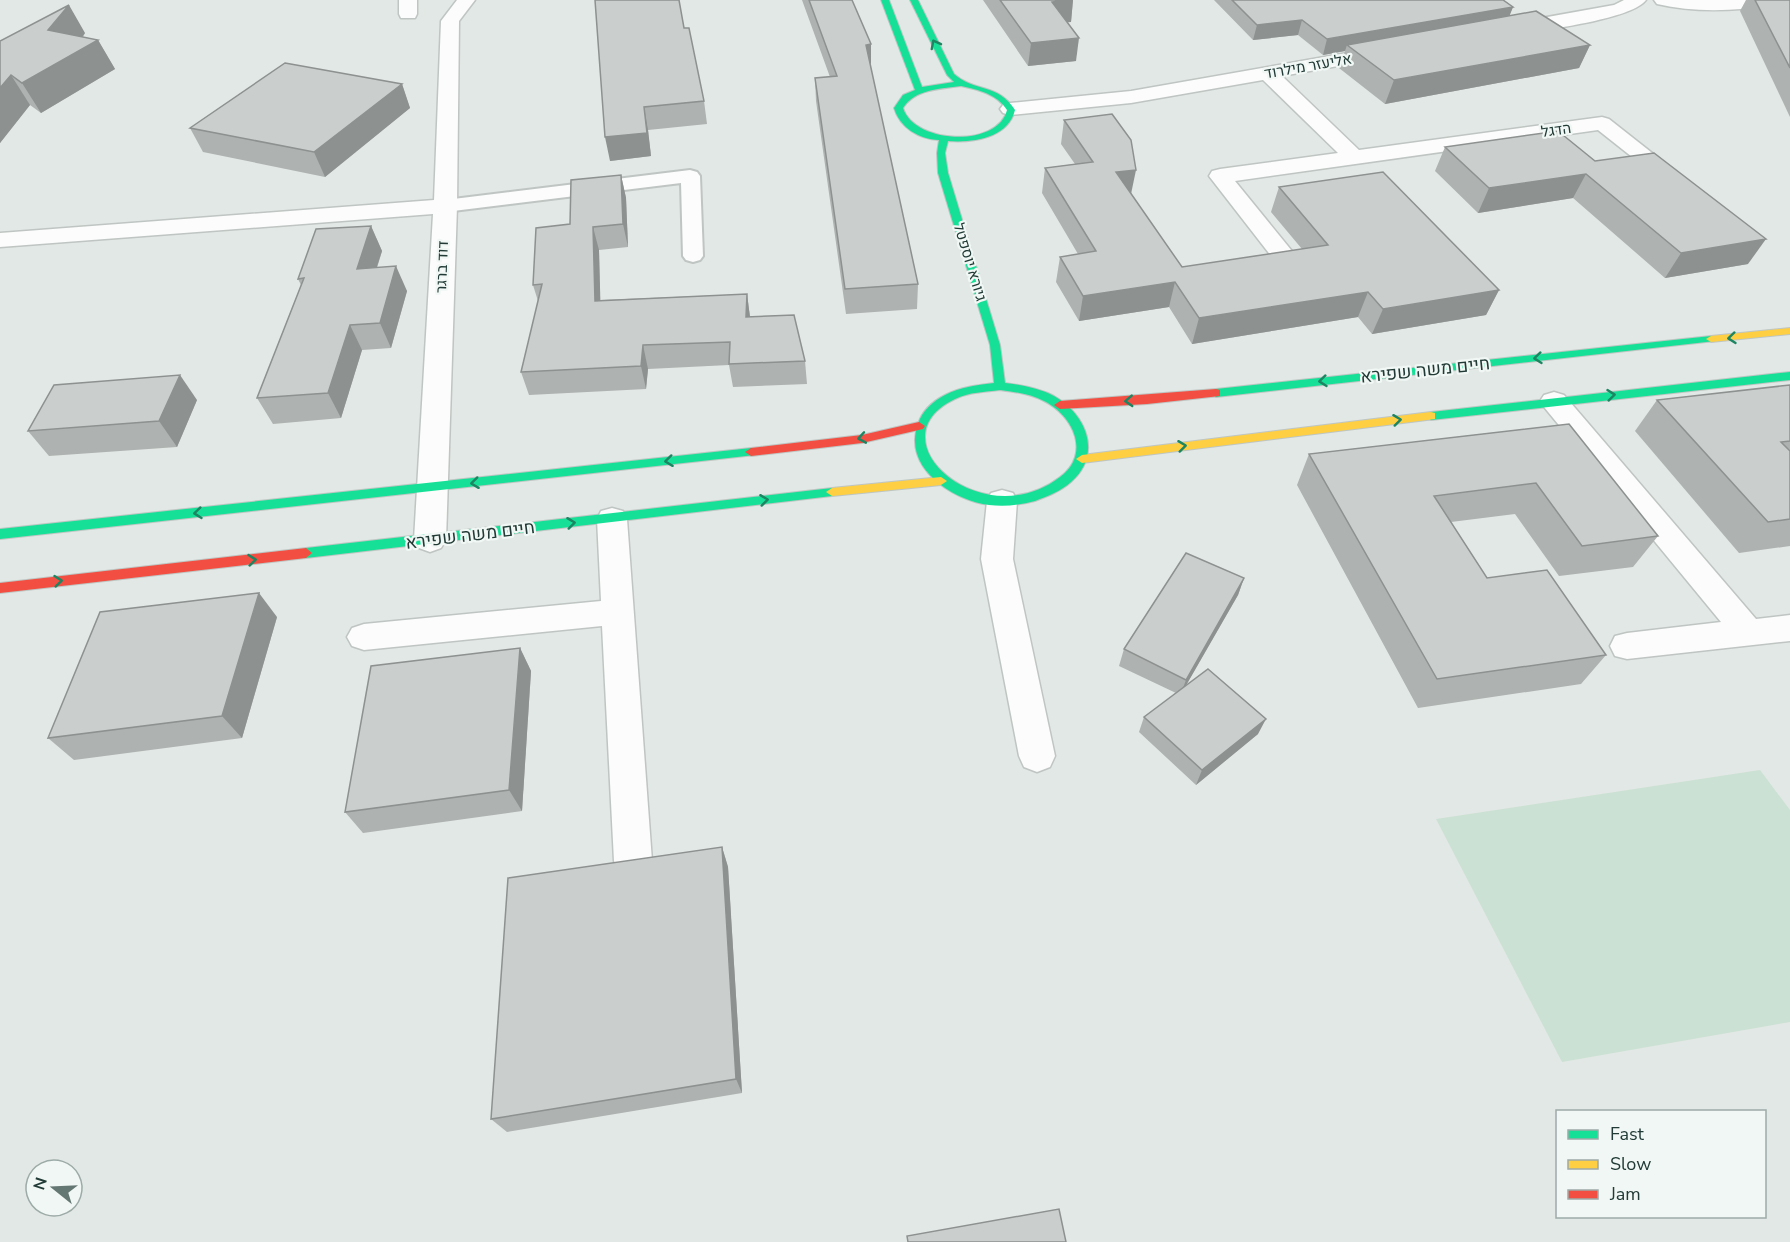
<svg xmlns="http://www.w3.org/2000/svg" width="1790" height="1242" font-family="'Nunito Sans',Heebo,sans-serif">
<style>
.green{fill:#cbe1d3}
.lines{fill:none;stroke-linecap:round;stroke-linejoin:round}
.lane-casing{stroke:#bfc5c2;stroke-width:4}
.street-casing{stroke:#bfc5c2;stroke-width:3}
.fast-casing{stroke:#bec6c3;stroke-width:2}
.slow-casing{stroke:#bec6c3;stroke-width:2}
.jam-casing{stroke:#bec6c3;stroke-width:2}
.lane{fill:#fbfcfb;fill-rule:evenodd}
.street{fill:#fbfcfb;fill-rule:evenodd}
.fast{fill:#16e098;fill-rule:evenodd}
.slow{fill:#ffcf43;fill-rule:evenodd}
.jam{fill:#f24e42;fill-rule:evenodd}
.wall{fill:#aeb2b0}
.shaded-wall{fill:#8d9190}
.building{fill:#cacfcd;stroke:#8d9190;stroke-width:1.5}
.oneway{stroke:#1c8562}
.labels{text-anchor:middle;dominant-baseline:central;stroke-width:4.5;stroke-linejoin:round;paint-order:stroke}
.far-street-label{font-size:15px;fill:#213a35;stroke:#f0f7f4}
.street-label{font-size:18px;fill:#213a35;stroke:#f0f7f4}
</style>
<rect width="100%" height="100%" fill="#e2e8e5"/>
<path class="green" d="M1760,770L1790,810V1022L1562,1062L1436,819Z"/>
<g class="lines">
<defs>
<path id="lane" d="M690,170L697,172L700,176L703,256L700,260L693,262L686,260L683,256L681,183L445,212L438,210L435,206L438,202L445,200Z"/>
<g id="street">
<path d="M399,0H417V14L415,18H401L399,14Z"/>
<path d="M457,0H475L459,21L457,206L446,540L441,548L430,552L419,548L414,540L433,214L0,247V233L434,200L441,21Z"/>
<path d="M1624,0H1646C1632,20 1535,31 1508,36L1501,34L1499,30L1501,26L1508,24L1614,5Z"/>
<path d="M1654,0H1784L1781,4L1775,5C1736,11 1695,13 1657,4Z"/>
<path d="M1387,46L1394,48L1397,52L1394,56L1282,76L1359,150L1602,117L1609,119L1689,182L1686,187L1678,189L1670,187L1598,130L1235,181L1296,256L1293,261L1284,263L1275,261L1209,176L1212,171L1220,169L1338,153L1263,80L1131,103L1010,115L1003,113L1000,109L1003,105L1010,103L1131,91Z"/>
<path d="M1554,392L1564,395L1756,619L1790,615V641L1627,659L1615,656L1610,646L1615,636L1627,633L1721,622L1544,407L1540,401L1544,395Z"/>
<path d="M1002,490L1013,493L1017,501L1013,559L1055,756L1050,767L1037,772L1024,767L1019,756L981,559L987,501L991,493Z"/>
<path d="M612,508L623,511L627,519L652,861L647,874L633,879L619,874L614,861L602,626L364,650L352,646L347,637L352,628L364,624L601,601L597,519L601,511Z"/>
</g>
<g id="fast">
<path d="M881,0H889L922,87L954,82L947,75L910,0H918L954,74C974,92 998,83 1015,110C1008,138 973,143 948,141L945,153L948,173L1000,345L1005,383C1021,385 1039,388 1054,396C1086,414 1103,454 1071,482C1061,491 1048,496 1035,501C1020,505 1005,507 989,505C952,500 902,467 918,424C922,411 933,401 945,395C960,387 978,385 994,383L990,345L938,173L937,153L939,140C919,139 900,128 894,108L903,95L915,90ZM961,86C979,90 997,94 1007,110C998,148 914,144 903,108C915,89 940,89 961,86ZM1000,390C1015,392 1031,394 1044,401C1074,416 1091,454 1060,477C982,537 871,439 955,399C969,392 985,392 1000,390Z"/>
<path d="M1711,336L1715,337V341L1216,397L1210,393L1216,389Z"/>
<path d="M1790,372V380L1431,420L1425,416L1431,412Z"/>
<path d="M751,448L755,449L757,452L755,455L0,539V529Z"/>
<path d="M832,488L838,492L832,496L306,558L300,553L306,548Z"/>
</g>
<g id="slow">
<path d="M1790,328V334L1711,342L1706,339L1711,336Z"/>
<path d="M1431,412L1435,413V419L1082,463L1076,459L1082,455Z"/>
<path d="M941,477L947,481L941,485L832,496L826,492L832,488Z"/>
</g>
<g id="jam">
<path d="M1216,389L1220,390V396L1147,404L1060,409L1054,405L1060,401Z"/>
<path d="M919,422L925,426L923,429L862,443L751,456L745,452L751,448L862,435Z"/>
<path d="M306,548L312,553L306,558L0,593V583Z"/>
</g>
</defs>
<use href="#lane" class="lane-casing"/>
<use href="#street" class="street-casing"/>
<use href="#fast" class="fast-casing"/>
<use href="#slow" class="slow-casing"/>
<use href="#jam" class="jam-casing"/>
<use href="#lane" class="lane"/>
<use href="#street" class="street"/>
<use href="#fast" class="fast"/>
<use href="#slow" class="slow"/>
<use href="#jam" class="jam"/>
</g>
<g class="wall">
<path d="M802,0H852L871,68L918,284L917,309L846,314L816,101L815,78L830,77Z"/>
<path d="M983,0H1073L1071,22H1068L1076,61L1028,66Z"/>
<path d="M1214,0H1506H1504L1513,7L1509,16L1590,45L1579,68L1385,104L1339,68L1345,51L1323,55L1298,35L1253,40Z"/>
<path d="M1746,0H1790V117L1740,11Z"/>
<path d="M684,28L704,101L707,124L648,130L651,156L610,161Z"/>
<path d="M85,33L83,37L98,40L115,69L41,113L30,105L0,143V41Z"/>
<path d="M402,84L410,108L325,177L203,152L190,128Z"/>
<path d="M1064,120L1131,194L1182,267L1302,249L1271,212L1279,187L1499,290L1486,315L1372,334L1358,317L1192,344L1169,307L1079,321L1056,282L1060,257L1078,254L1042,193L1045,168L1075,164L1061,144Z"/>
<path d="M1445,147L1595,161L1748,264L1665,278L1573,198L1478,213L1435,171Z"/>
<path d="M621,175L626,198L628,247L599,250L600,300L747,294L750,317L805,361L807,384L733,387L729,365L648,369L646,389L529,395L521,372L538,301L533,285L570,224Z"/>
<path d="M371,226L382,251L377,268L407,291L391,348L362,350L341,418L273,424L257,398L301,285L298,279Z"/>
<path d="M1790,385V546L1739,553L1635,431L1657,400Z"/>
<path d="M197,400L177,447L49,456L28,431Z"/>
<path d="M1569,424L1658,536L1633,567L1559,576L1515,514L1451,522L1487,578L1606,655L1581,684L1418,708L1297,485L1309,454Z"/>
<path d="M1244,578L1238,595L1186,685L1258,734L1196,785L1139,732L1144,717L1176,693L1119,666L1124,649Z"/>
<path d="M277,617L242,738L74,760L48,738Z"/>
<path d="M520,648L531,671L522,811L363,833L345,812Z"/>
<path d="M722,847L728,867L742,1093L507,1132L491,1119Z"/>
</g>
<g class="shaded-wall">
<path d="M1066,0H1073L1071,22L1050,24L1052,2Z"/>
<path d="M69,5L85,33L67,57L98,40L115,69L41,113L22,83L48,30Z"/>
<path d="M1513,7L1507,22L1347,45L1345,51L1323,55L1327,39Z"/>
<path d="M1302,20L1298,35L1253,40L1257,25Z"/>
<path d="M1079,38L1076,61L1028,66L1031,43Z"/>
<path d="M871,44V67L866,45Z"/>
<path d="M1590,45L1579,68L1385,104L1394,80Z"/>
<path d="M11,75L30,105L0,143V88Z"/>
<path d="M402,84L410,108L325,177L314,152Z"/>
<path d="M644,107L648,130L651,156L610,161L605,137Z"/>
<path d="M1136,170L1131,194L1116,172Z"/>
<path d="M1586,174L1573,198L1478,213L1489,188Z"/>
<path d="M621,175L626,198L628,247L623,224Z"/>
<path d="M371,226L382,251L368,294L357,269Z"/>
<path d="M593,227L599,250L601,324L595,301Z"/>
<path d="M1766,239L1748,264L1665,278L1681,253Z"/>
<path d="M396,266L407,291L391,348L380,323Z"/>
<path d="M1175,282L1169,307L1079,321L1083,296Z"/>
<path d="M1499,290L1486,315L1372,334L1383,309Z"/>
<path d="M1368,292L1358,317L1192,344L1199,318Z"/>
<path d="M747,294L750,317H746Z"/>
<path d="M350,325L362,350L341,418L328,393Z"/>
<path d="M643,345L648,369L646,389L641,366Z"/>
<path d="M180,375L197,400L177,447L159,421Z"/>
<path d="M1244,578L1238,595L1180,696L1186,680Z"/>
<path d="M259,593L277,617L242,738L222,716Z"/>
<path d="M520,648L531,671L522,811L509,790Z"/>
<path d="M1266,719L1258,734L1196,785L1202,770Z"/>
<path d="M722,847L728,867L742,1093L736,1079Z"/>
</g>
<g class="building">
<path d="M595,0H679L684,28H689L704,101L644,107L647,133L605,137Z"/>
<path d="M809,0H852L871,44L866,45L918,284L845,289L815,78L837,76Z"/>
<path d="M1000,0H1066L1052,2L1079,38L1031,43Z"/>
<path d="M1232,0H1503L1513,7L1327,39L1302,20L1257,25Z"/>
<path d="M1755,0H1790V68Z"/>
<path d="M69,5L48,30L98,40L22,83L11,75L0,88V41Z"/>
<path d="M1536,11L1590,45L1394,80L1347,45Z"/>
<path d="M285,63L402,84L314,152L190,128Z"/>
<path d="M1112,114L1131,140L1136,170L1116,172L1182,267L1328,245L1279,187L1383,172L1499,290L1383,309L1368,292L1199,318L1175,282L1083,296L1060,257L1096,251L1045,168L1093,162L1064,120Z"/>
<path d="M1558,131L1595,161L1654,153L1766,239L1681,253L1586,174L1489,188L1445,147Z"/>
<path d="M621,175L623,224L593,227L595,301L747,294L746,317L794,315L805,361L729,364L730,342L643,345L641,366L521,372L542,284L533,285L536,228L570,224L571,180Z"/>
<path d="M371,226L357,269L396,266L380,323L350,325L328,393L257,398L304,278L298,279L316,229Z"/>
<path d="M180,375L159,421L28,431L54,385Z"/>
<path d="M1790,385V441L1781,442L1790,451V519L1768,522L1657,400Z"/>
<path d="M1569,424L1658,536L1582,546L1536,483L1434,496L1487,578L1547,570L1606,655L1437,679L1309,454Z"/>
<path d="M1186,553L1244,578L1186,680L1124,649Z"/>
<path d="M259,593L222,716L48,738L100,612Z"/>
<path d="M520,648L509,790L345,812L371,666Z"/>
<path d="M1208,669L1266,719L1202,770L1144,717Z"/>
<path d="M722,847L736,1079L491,1119L508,878Z"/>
<path d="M1059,1209L1066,1242H908L907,1236Z"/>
</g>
<defs><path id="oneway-chevron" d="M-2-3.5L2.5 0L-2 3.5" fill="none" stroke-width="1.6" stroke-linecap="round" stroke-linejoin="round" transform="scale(1.5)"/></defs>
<g class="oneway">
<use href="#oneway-chevron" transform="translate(935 44) rotate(-118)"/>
<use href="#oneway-chevron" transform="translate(1732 338) rotate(174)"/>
<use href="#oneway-chevron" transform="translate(1538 358) rotate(174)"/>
<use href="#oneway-chevron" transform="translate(1323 381) rotate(174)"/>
<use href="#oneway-chevron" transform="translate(1611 395) rotate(-6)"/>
<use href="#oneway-chevron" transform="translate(1129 401) rotate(177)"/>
<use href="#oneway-chevron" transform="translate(1397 420) rotate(-7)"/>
<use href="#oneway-chevron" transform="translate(862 438) rotate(170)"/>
<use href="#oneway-chevron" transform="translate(1182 446) rotate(-7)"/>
<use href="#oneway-chevron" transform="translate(669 461) rotate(173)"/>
<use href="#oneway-chevron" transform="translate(475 483) rotate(173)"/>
<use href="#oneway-chevron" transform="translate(764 500) rotate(-7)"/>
<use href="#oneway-chevron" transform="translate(198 513) rotate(174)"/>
<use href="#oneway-chevron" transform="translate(571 523) rotate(-7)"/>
<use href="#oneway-chevron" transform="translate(252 560) rotate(-6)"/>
<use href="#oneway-chevron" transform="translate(58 581) rotate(-6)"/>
</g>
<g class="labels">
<g class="far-street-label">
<text transform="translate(1308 66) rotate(-10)">אליעזר מילרוד</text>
<text transform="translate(1556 130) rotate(-8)">הדגל</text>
<text transform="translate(970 262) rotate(73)">גיורא יוספטל</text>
<text transform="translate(442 267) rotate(-88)">דוד ברגר</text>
</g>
<g class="street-label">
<text transform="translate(1425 370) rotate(-6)">חיים משה שפירא</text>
<text transform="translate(470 535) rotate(-7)">חיים משה שפירא</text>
</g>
</g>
<rect x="1556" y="1110" width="210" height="108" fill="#f0f7f4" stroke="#9daba8" stroke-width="1.5"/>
<rect x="1568" y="1130" width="30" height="9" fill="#16e098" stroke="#9daba8" stroke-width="1.5"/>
<text x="1610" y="1140" font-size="18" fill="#213a35">Fast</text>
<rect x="1568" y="1160" width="30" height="9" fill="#ffcf43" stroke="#9daba8" stroke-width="1.5"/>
<text x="1610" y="1170" font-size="18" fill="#213a35">Slow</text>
<rect x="1568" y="1190" width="30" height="9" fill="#f24e42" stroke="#9daba8" stroke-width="1.5"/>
<text x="1610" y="1200" font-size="18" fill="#213a35">Jam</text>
<g transform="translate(54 1188) rotate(288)"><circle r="28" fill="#f0f7f4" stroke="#9daba8" stroke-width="1.5"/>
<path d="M0-4.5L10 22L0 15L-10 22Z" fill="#657773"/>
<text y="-9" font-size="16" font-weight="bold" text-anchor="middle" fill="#213a35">N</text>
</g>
</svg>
